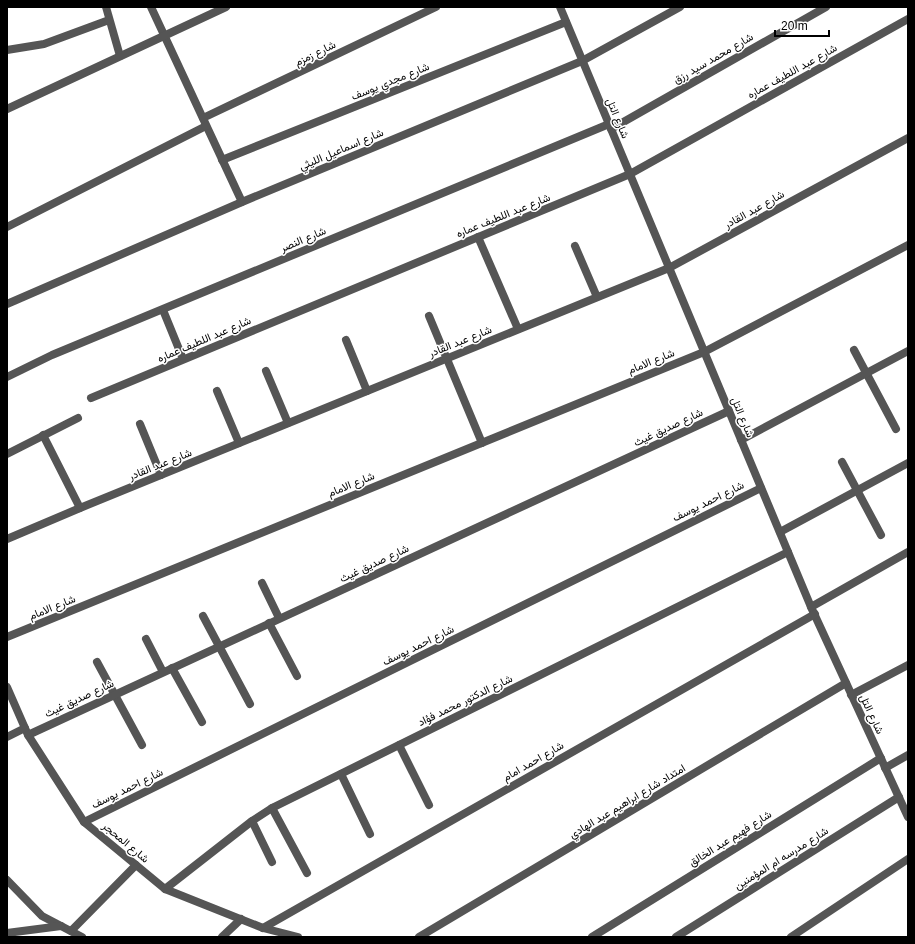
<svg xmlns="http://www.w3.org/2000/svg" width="915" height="944" font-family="Arial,Vazirmatn,sans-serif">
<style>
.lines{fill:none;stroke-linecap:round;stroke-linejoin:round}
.street{stroke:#555;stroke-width:8}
.labels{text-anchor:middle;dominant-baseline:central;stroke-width:3;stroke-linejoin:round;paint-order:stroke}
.street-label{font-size:11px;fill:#000;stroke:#fff}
</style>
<rect width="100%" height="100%" fill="#fff"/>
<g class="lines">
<g class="street">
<path d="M106,7L120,56"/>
<path d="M151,7L242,202"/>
<path d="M560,7L811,607L908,817"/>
<path d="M7,50L44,44L109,20"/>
<path d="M7,109L226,7"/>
<path d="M203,118L436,7"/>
<path d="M611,129L826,7"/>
<path d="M222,160L566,22"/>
<path d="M7,227L206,126"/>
<path d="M478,237L518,329"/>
<path d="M575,246L597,297"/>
<path d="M7,304L242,202L582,61L680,7"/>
<path d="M163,310L183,359"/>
<path d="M429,316L482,443"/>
<path d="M346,340L367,391"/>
<path d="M854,350L896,429"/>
<path d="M266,371L288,423"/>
<path d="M7,377L52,355L609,124"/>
<path d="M217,391L239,443"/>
<path d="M91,398L630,174L908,19"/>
<path d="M140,424L161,475"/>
<path d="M43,435L80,508"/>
<path d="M741,440L908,351"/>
<path d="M7,454L78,418"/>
<path d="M842,462L881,535"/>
<path d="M780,532L908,463"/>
<path d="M7,539L80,508L669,268L908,138"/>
<path d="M262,583L279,618"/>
<path d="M811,607L908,552"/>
<path d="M203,616L250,704"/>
<path d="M269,623L297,676"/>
<path d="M7,637L704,352L908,245"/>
<path d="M146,639L163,672"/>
<path d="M97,662L142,745"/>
<path d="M172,668L202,722"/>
<path d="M7,687L28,735L84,822L165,889L263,928L298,937"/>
<path d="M851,695L908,665"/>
<path d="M28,735L729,411"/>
<path d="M7,737L25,728"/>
<path d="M399,745L429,805"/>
<path d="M885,768L908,755"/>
<path d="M341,774L370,834"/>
<path d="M272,808L307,873"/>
<path d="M252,821L272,862"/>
<path d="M84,822L761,488"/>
<path d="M7,880L42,916L82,937"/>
<path d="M165,889L252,821L272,808L788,552"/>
<path d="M263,928L815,614"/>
<path d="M71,931L136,865"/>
<path d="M7,933L61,926"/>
<path d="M222,937L241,919"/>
<path d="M419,937L846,683"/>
<path d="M592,937L881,758"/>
<path d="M676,937L899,797"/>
<path d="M791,937L908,859"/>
</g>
</g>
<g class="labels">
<g class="street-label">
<text transform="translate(315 53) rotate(-26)">شارع زمزم</text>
<text transform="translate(713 58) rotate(-30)">شارع محمد سيد رزق</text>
<text transform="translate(792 71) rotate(-29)">شارع عبد اللطيف عماره</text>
<text transform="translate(390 81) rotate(-22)">شارع مجدي يوسف</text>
<text transform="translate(618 118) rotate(67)">شارع التل</text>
<text transform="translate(341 149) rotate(-23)">شارع اسماعيل الليثي</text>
<text transform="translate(754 209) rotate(-29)">شارع عبد القادر</text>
<text transform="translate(503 215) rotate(-22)">شارع عبد اللطيف عماره</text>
<text transform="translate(303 239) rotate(-23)">شارع النصر</text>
<text transform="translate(204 339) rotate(-23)">شارع عبد اللطيف عماره</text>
<text transform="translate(460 341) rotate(-22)">شارع عبد القادر</text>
<text transform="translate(651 361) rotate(-22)">شارع الامام</text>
<text transform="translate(743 417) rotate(67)">شارع التل</text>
<text transform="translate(668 427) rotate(-25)">شارع صديق غيث</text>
<text transform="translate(160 464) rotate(-22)">شارع عبد القادر</text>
<text transform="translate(351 484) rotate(-22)">شارع الامام</text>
<text transform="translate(708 501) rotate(-26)">شارع احمد يوسف</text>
<text transform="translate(374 563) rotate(-25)">شارع صديق غيث</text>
<text transform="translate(52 607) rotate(-22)">شارع الامام</text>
<text transform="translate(418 645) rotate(-26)">شارع احمد يوسف</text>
<text transform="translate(79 698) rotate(-25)">شارع صديق غيث</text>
<text transform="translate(465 700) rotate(-26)">شارع الدكتور محمد فؤاد</text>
<text transform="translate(872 714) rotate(65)">شارع التل</text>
<text transform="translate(533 761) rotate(-30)">شارع احمد امام</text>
<text transform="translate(127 788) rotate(-26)">شارع احمد يوسف</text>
<text transform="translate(627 801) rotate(-31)">امتداد شارع ابراهيم عبد الهادي</text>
<text transform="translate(730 838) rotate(-32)">شارع فهيم عبد الخالق</text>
<text transform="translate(126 842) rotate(40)">شارع المحجر</text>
<text transform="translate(781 858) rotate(-32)">شارع مدرسه ام المؤمنين</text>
</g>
</g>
<rect width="915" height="944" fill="none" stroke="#000000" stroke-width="16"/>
<path d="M775 30v6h54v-6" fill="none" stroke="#000000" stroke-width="2"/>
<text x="781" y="30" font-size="12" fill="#000000" stroke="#ffffff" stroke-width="3" paint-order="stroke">20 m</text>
</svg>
